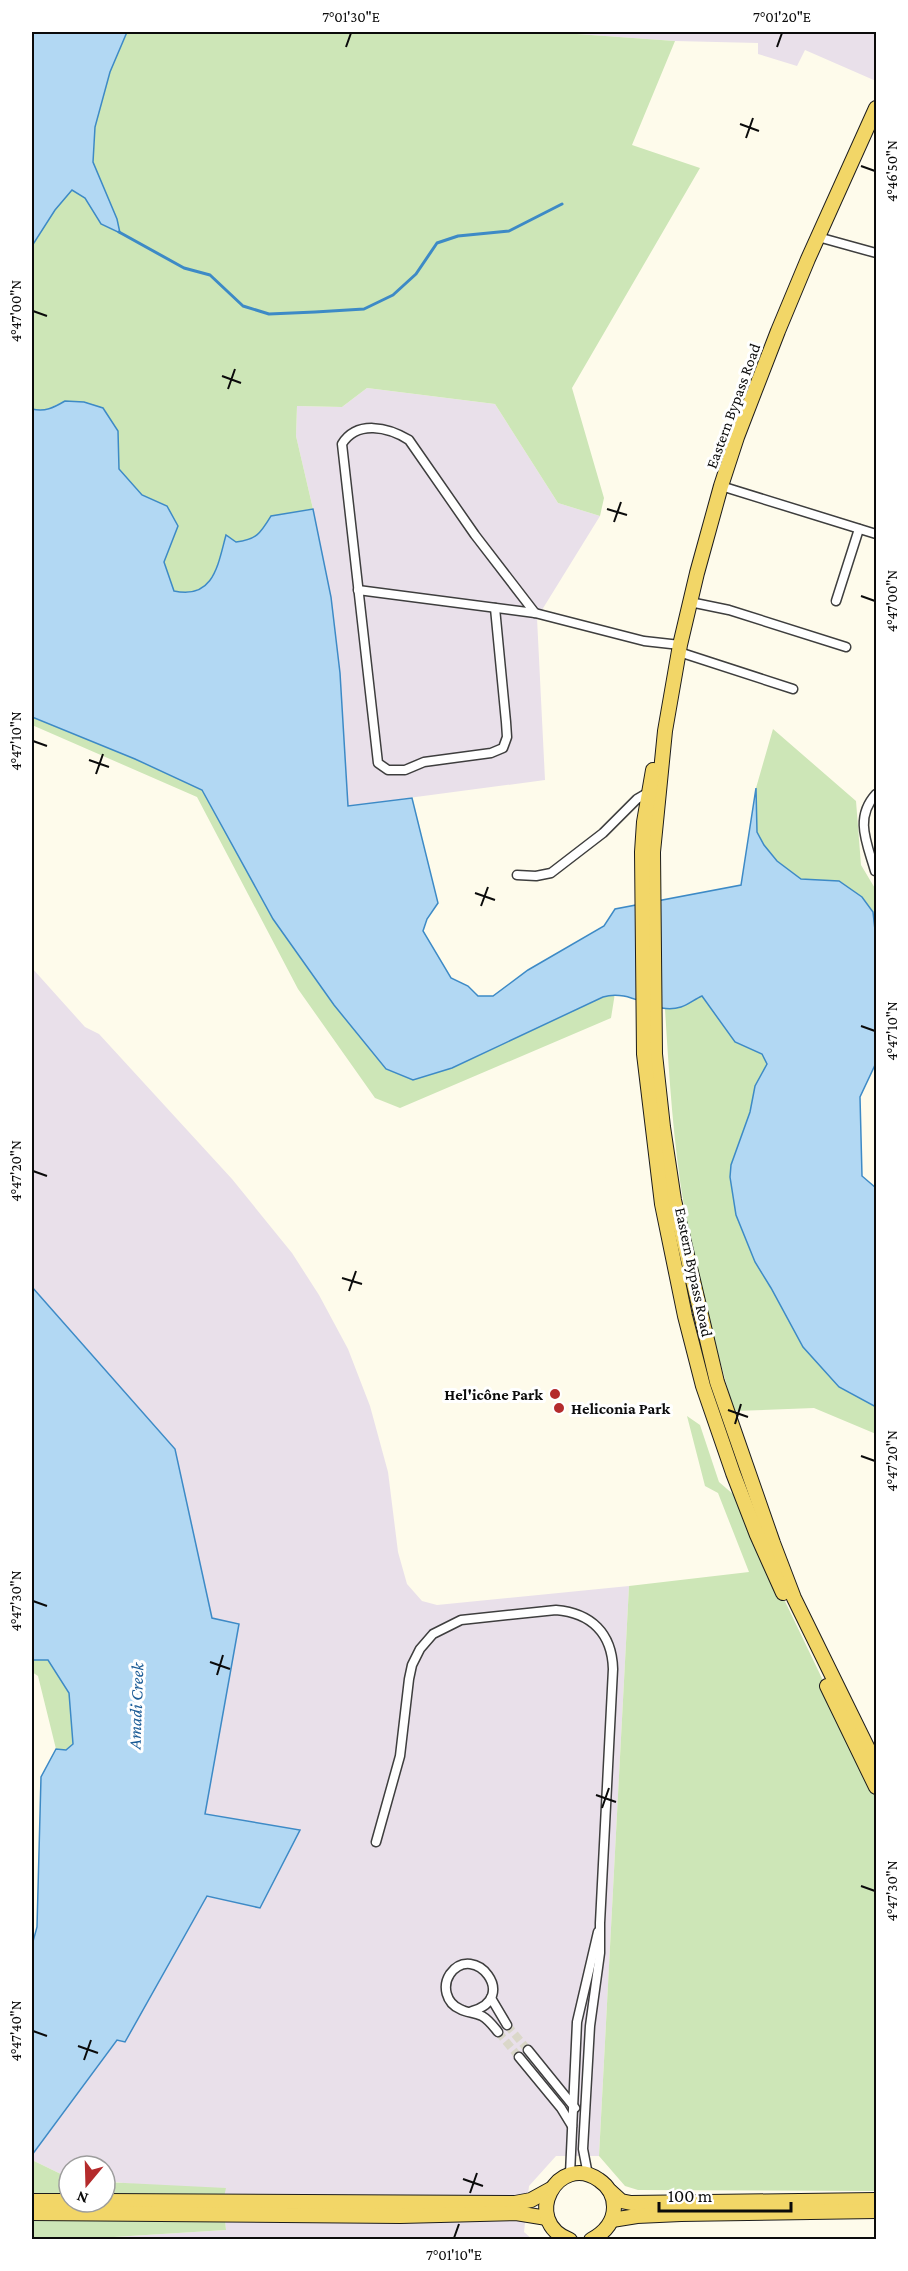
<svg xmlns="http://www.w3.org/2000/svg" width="908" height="2271" font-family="'Crimson Pro',serif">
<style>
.industrial{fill:#e9e0ea}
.green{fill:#cde6b7}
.water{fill:#b2d8f3;stroke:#3d8ac6;stroke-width:1.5}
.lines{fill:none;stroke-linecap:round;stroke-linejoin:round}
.stream{stroke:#3d8ac6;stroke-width:3}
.street-tunnel{stroke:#dad7c9;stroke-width:8;stroke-dasharray:8 4;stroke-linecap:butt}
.street-casing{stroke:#3e3e3e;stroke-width:11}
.primary-casing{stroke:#1c1c1c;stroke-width:16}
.street{stroke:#fff;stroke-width:8}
.primary{stroke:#f2d667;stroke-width:14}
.ticks{fill:none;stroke:#0b0b0b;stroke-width:2}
.poi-dot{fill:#b42b2c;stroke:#fff;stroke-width:2}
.labels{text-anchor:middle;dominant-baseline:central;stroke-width:6;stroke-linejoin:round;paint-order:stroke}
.street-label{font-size:16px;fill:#0b0b0b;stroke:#fff}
.poi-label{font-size:16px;font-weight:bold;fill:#0b0b0b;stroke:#fff;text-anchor:end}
.water-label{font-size:18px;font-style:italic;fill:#1c5c96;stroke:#fff}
.neatline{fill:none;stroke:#0b0b0b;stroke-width:2}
.ticks-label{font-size:15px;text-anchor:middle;fill:#0b0b0b}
</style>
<rect width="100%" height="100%" fill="#fefbeb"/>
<g class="industrial">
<path d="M549,32H876V81L805,50L797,66L758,54V43L675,41Z"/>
<path d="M367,388L495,404L558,503L600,516L537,618L545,780L348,806L340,673L331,597L313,509L296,436L297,406L342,407Z"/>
<path d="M32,968L85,1027L99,1034L232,1179L292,1253L319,1295L348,1349L370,1406L388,1472L398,1552L407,1584L422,1601L437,1605L629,1586L599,2156H556L529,2186L524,2232L532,2239H98V2238L226,2230L225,2220L133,2184L105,2181V2166H69V2178L32,2160V2155L117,2040L125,2042L207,1896L300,1830L205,1814L239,1624L212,1618L175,1449L32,1287Z"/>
</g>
<g class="green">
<path d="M95,32H549L675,41L632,145L700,168L572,388L604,498L600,516L558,503L495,404L367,388L342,407L297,406L296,436L313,509L271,516C260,534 257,539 236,542L226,535C218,564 213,599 174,591L164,562L167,506L142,495L119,469L118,431L84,402C78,402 70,400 64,402C50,406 48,412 32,409V172Z"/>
<path d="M32,717L135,759L202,790L273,919L334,1005L386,1069L413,1080L452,1068L603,997L673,976L761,1015L876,1387V1434L814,1408L734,1411C715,1343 695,1275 684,1206C673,1141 669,1074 665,1009L615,993L611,1018L400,1108L375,1098L298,989L197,797L32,725Z"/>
<path d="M773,729L856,801L861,865L876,890V939L873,912L839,881L801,879L777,861L764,845L757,832L756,788Z"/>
<path d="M687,1416L700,1425L719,1482L734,1495L876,1791V2191L638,2190L625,2186L599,2156L629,1586L749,1572L718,1493L705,1486Z"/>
<path d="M32,1593L69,1638L87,1782L32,1945L37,1927L41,1777L56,1749L38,1676L32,1672Z"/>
<path d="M32,2160L69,2178V2195H32Z"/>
<path d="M105,2182L226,2188L224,2197L105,2196Z"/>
<path d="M225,2220L226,2230L98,2238V2240H32V2221Z"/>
</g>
<g class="water">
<path d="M32,32H127L110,72L95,127L93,162L117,219L120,233L101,224L85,198L72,190L55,210L32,246Z"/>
<path d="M65,401L84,402L103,408L118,431L119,469L142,495L167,506L178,526L164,562L174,591C214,600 218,564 226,535L236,542C257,539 260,534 271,516L313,509L331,597L340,673L348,806L412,798L438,903L427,919L423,931L451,978L468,986L478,996H493L528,970L604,926L615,909L741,885L756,788L757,832L764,845L777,861L801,879L839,881L862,897L873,912L876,939V1033L875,1065L860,1097L862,1176L876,1188V1407L839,1387L803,1347L771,1288L755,1262L736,1215L730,1177L731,1165L750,1112L755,1086L767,1064L762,1054L735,1042L702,996C695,999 688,1005 681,1007C654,1016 632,988 603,997L452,1068L413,1080L386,1069L334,1005L273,919L202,790L135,759L32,717V409C45,412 53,408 65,401Z"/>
<path d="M32,1287L175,1449L212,1618L239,1624L205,1814L300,1830L260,1908L207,1896L125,2042L117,2040L32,2155V1945L37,1927L41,1777L56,1749L66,1750L73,1744L69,1693L48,1660H32Z"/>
</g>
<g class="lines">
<path class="stream" d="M119,232L184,268L210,275L243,306L269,314L315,312L364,309L393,295L416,274L437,243L458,236L509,231L562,204"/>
<g class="street-tunnel">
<path d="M507,2025L528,2050"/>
<path d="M498,2032L519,2057"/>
</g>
<defs>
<g id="street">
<path d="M818,237L876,253"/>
<path d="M721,486L876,534"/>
<path d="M358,590L535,613L644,641L680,645"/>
<path d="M836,601L859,529"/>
<path d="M690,602L729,610L846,647"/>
<path d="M495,608L506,722L507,737L503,748L491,753L424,762L405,770H388L378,763L342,444C357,420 388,427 409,440L475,535L535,613"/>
<path d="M679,652L793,689"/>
<path d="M875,871C867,843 854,818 876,794"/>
<path d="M517,875L536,876L551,873L603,833L637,799L649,792"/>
<path d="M376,1842L400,1756L409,1679L412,1665L420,1649L433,1634L461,1620L556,1610C591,1613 612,1633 613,1669L600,1923V1953L590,2026L583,2149L588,2175"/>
<path d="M491,1998L507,2025"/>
<path d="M472,2011C520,1998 474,1941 450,1974C442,1986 446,2003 460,2009C467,2013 474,2012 482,2016C489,2020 493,2026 498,2032"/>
<path d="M528,2050L575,2108"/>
<path d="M519,2057L561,2108L572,2126"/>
<path d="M570,2174L577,2022L598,1932"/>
</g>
<g id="primary">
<path d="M876,108L808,259L778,331L737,437L721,486L697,573L680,645L665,731L653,852L655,1054L663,1127L674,1200L717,1382L773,1543L794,1598L876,1765"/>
<path d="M653,770L644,822L642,852L644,1054L662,1204L685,1316L703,1386L733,1473L757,1535L783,1593"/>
<path d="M827,1686L876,1787"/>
<path d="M610,2191L621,2201L631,2203L876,2200"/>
<path d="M32,2201H69"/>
<path d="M105,2201L515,2203L531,2200L551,2189"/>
<path d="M32,2213L400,2216L516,2213L547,2218"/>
<path d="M612,2220L637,2216L681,2214L876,2211"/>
<path d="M570,2240C520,2221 558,2151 599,2180C608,2186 614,2196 614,2207C614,2223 604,2233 591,2240"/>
</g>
</defs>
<use href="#street" class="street-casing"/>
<use href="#primary" class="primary-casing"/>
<use href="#street" class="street"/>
<use href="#primary" class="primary"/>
</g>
<path class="ticks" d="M346,47L351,33M777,47L782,33M740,124L759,131M746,138L753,118M861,166L875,171M33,311L47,316M222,376L241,383M228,389L235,369M607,509L627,515M614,522L621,502M861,596L875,601M33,741L47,746M89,760L109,767M96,774L103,754M475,893L495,900M481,906L488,887M861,1026L875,1031M33,1171L47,1176M342,1278L362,1284M349,1291L356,1271M728,1410L748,1417M735,1424L741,1404M861,1456L875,1461M33,1601L47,1606M210,1662L230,1669M217,1675L223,1655M596,1795L616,1802M602,1808L609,1788M861,1886L875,1891M33,2031L47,2036M78,2046L98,2053M84,2060L91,2040M463,2179L483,2186M470,2193L477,2173M454,2238L459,2224"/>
<g class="poi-dot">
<circle cx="555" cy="1394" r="6"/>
<circle cx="559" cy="1408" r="6"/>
</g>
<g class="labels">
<g class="street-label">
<text transform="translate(733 406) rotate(-70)">Eastern Bypass Road</text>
<text transform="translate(694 1272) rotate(78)">Eastern Bypass Road</text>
</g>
<g class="poi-label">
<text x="543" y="1394">Hel'icône Park</text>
<text x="571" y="1408" text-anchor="start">Heliconia Park</text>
</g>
<g class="water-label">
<text transform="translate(136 1706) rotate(-88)">Amadi Creek</text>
</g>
</g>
<rect width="908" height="2271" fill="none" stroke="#ffffff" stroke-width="66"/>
<g transform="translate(87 2184) rotate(199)"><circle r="28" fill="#ffffff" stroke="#9d9d9d" stroke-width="1.5"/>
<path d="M0-4.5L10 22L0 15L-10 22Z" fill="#b42b2c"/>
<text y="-9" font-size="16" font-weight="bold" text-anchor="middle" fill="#0b0b0b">N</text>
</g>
<path d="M659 2202v9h132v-9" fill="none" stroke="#0b0b0b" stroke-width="3"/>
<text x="668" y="2202" font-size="18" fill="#0b0b0b" stroke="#ffffff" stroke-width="4.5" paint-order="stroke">100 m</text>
<rect x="33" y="33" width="842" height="2205" class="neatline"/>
<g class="ticks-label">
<text x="351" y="22">7°01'30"E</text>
<text x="782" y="22">7°01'20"E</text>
<text transform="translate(892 171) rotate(-90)" y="5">4°46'50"N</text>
<text transform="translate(16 311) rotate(-90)" y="5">4°47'00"N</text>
<text transform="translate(892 601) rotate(-90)" y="5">4°47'00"N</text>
<text transform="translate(16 741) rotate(-90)" y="5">4°47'10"N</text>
<text transform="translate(892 1031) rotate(-90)" y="5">4°47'10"N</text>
<text transform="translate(16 1171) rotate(-90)" y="5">4°47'20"N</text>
<text transform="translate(892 1461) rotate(-90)" y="5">4°47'20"N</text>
<text transform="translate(16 1601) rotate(-90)" y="5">4°47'30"N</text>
<text transform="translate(892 1891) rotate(-90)" y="5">4°47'30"N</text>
<text transform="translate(16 2031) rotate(-90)" y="5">4°47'40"N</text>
<text x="454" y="2260">7°01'10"E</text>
</g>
</svg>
